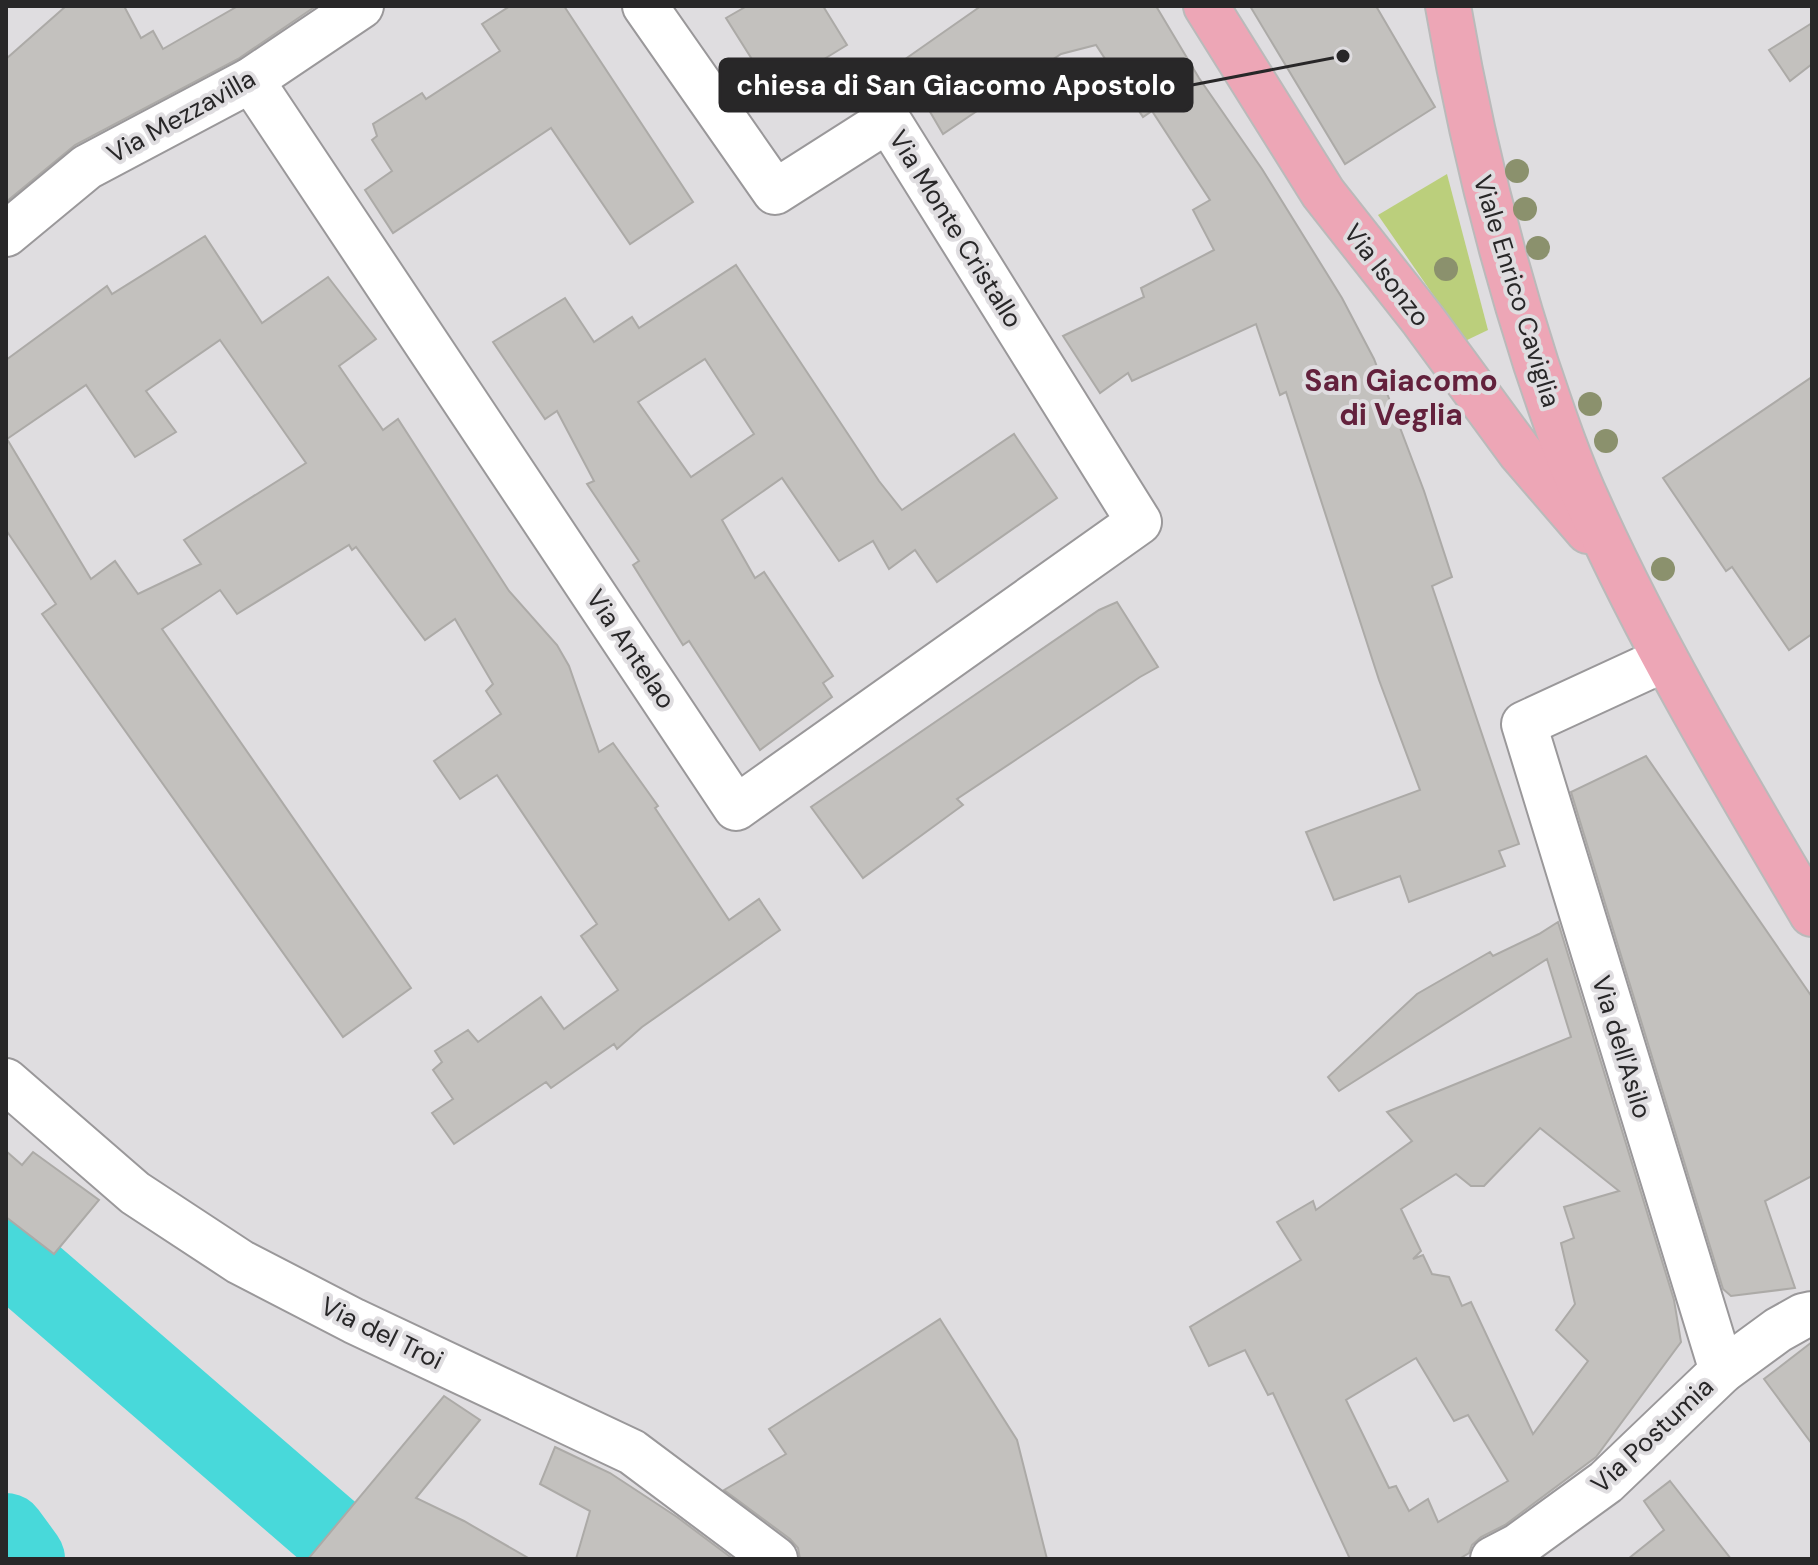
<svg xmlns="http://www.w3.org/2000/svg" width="1818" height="1565" font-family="'DM Sans',sans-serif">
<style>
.green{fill:#bbcf7c}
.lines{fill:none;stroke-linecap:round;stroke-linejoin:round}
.river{stroke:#48d9da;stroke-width:80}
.building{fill:#c3c1be;stroke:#acaaa7;stroke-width:2;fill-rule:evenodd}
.minor-casing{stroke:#9a989a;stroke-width:48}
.major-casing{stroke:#bababa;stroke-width:48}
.minor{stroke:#fff;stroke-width:44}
.major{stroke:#eda6b6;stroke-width:44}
.tree{fill:#8b916d}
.labels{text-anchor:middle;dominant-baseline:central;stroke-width:8;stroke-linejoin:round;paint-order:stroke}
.street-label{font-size:26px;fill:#282728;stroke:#dfdde0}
.quarter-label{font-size:30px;font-weight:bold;fill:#63213c;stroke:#dfdde0}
.leader{fill:none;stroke:#282728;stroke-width:3}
.callout-dot{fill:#282728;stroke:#dfdde0;stroke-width:3}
.callout{fill:#282728;stroke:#282728;stroke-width:3}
.callout-label{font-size:28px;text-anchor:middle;font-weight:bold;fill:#fff}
</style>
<rect width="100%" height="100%" fill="#dfdde0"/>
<path class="green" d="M1447,174L1488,330L1465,341L1378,215Z"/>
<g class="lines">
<g class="river">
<path d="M6,1253L360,1559"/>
<path d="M6,1533L25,1559"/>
</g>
</g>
<g class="building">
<path d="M66,6H124L141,38L153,31L163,49L238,6H316L238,59L75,145L6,202V59Z"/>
<path d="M510,6H564L693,202L630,244L551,128L393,233L365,190L392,171L372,140L377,136L373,124L422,93L426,99L500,51L482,24Z"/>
<path d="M747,6H823L847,45L772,91L726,18Z"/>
<path d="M981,6H1156L1199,78L1262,169L1342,298L1374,359L1424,491L1452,577L1432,586L1519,844L1499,851L1505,866L1409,902L1400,876L1334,900L1306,832L1420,790L1379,680L1286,392L1280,395L1256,324L1132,381L1128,373L1100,393L1063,336L1144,297L1141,288L1214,250L1193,210L1210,200L1152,111L1143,117L1096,45L1061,54L943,134L901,62Z"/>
<path d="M1250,6H1376L1435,107L1345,164Z"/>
<path d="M1812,23V64L1790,81L1769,50Z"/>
<path d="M205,236L262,323L328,277L376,339L339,366L383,430L398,419L509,591L557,645L569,666L599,752L613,743L658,806L655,808L729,920L759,899L780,930L642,1027L617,1049L614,1044L551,1088L546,1082L454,1144L432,1113L453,1099L433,1070L442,1062L435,1051L468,1030L478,1042L541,997L564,1029L618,990L581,936L597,924L497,775L460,799L434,761L501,714L486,691L493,684L455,619L425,640L356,547L352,550L349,545L237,614L220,590L162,629L411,988L343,1037L42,614L56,604L6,530V360L107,286L112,294ZM220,340L306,463L184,540L201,564L138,594L115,561L91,579L7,439L86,385L135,457L176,432L146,391Z"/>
<path d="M736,265L879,481L902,510L1014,434L1057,498L937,582L915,550L889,569L873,541L839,561L782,478L722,520L755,578L764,572L833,676L823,683L832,697L760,750L689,641L683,645L633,565L639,561L587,484L594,481L557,411L545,419L493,342L565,298L594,342L632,317L639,328ZM705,359L754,434L691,477L638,402Z"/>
<path d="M1812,377V634L1789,650L1732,567L1726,571L1663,478Z"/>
<path d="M1117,602L1158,667L1140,677L957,799L963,805L863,878L811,807L1099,610Z"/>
<path d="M1646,756L1812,997V1176L1765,1201L1795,1288L1731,1296L1723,1289L1571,792Z"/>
<path d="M1558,922L1674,1300L1681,1342L1596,1457L1505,1525L1481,1537L1472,1545L1469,1553L1459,1559H1350L1273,1393L1268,1395L1245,1350L1209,1366L1190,1327L1301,1260L1277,1222L1313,1201L1316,1210L1412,1141L1387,1112L1571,1037L1547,959L1339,1091L1328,1077L1417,994L1490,952L1493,956L1539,934ZM1540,1128L1619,1191L1564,1207L1574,1238L1561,1243L1575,1304L1556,1330L1588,1361L1533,1434L1471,1302L1462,1306L1449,1277L1432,1274L1423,1255L1413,1259L1421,1251L1401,1209L1456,1174L1471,1186H1484ZM1416,1358L1454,1421L1468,1415L1508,1481L1438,1522L1428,1499L1409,1511L1396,1486L1389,1488L1346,1400Z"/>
<path d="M6,1151L22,1165L33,1152L99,1200L54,1254L6,1217Z"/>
<path d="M940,1319L1017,1440L1047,1559H800L798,1548L790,1539L724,1490L786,1454L769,1429Z"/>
<path d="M1812,1342V1444L1764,1379Z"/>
<path d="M444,1396L480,1420L416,1498L464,1521L530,1559H308Z"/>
<path d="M555,1447L610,1473L677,1517L733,1559H576L590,1511L540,1484Z"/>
<path d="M1670,1481L1731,1559H1628L1664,1530L1644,1501Z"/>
</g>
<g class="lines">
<defs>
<g id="minor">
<path d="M251,80L736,808L1139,522L888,120L775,192L645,6"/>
<path d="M6,234L87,167L251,80L361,6"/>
<path d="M1665,659L1524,724L1722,1371"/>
<path d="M6,1081L135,1193L240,1262L354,1321L632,1452L775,1559"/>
<path d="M1493,1559L1518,1546L1606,1482L1722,1371L1778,1330L1803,1316L1812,1314"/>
</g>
<g id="major">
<path d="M1206,6L1323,193L1423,320L1520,452L1588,531"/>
<path d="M1448,6C1469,128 1498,246 1536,364C1552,411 1568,460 1589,505C1653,647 1733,780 1812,914"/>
</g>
</defs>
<use href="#minor" class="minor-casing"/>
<use href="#major" class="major-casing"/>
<use href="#minor" class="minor"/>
<use href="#major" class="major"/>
</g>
<g class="tree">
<circle cx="1517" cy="171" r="12"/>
<circle cx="1525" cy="209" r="12"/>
<circle cx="1538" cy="248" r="12"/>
<circle cx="1446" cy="269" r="12"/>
<circle cx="1590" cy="404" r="12"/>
<circle cx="1606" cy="441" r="12"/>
<circle cx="1663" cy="569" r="12"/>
</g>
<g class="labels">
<g class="street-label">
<text transform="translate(181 116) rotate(-29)">Via Mezzavilla</text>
<text transform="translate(956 229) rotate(58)">Via Monte Cristallo</text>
<text transform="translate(1387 275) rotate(52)">Via Isonzo</text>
<text transform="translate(1517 291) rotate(73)">Viale Enrico Caviglia</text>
<text transform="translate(631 649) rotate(56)">Via Antelao</text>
<text transform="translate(1622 1047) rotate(73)">Via dell'Asilo</text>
<text transform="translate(382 1333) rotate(26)">Via del Troi</text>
<text transform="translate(1652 1435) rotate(-43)">Via Postumia</text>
</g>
<g class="quarter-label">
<text x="1401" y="380">San Giacomo<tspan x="1401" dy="34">di Veglia</tspan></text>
</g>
</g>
<path class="leader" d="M1343 56L1192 85"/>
<circle class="callout-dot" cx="1343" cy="56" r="8"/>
<rect class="callout" x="720" y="59" width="472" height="52" rx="8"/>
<g class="callout-label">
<text x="956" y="95">chiesa di San Giacomo Apostolo</text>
</g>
<rect width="1818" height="1565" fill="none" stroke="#282728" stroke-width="16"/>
</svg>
